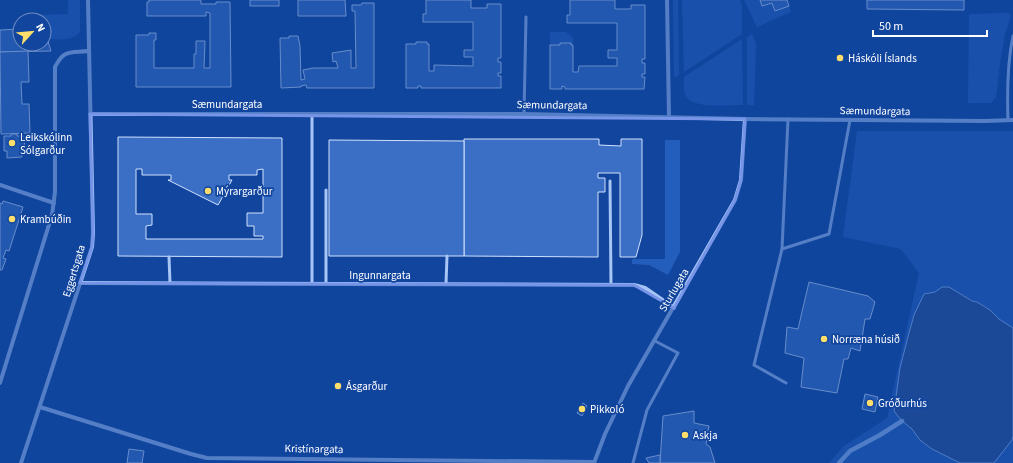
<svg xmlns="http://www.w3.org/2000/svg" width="1013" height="463" font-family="'Source Sans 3',sans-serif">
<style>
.green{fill:#235ebc}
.water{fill:#284e91;stroke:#99bff8}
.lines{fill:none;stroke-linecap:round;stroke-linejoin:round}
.stream{stroke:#99bff8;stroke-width:4.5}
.building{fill:#3a6fc5;stroke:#d0e2fe;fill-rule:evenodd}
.service{stroke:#a7c5f5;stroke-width:3}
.minor{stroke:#a7c5f5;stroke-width:4}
.marked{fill:none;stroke:#7795e8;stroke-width:3;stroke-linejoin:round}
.poi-dot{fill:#ffde6b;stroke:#11459e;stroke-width:1.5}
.labels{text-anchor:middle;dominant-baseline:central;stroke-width:3.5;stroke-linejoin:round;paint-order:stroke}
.poi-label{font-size:11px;fill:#fff;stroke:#11459e;text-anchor:start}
.street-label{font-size:11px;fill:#fff;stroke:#11459e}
</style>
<rect width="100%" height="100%" fill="#11459e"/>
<g class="green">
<path d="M68,0H80V32C72,42 56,39 44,39V20H38V15L68,14Z"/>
<path d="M673,0H678L679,75L674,78Z"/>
<path d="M682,0H740L742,5V34L684,72Z"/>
<path d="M744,0H760L762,6L772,3L775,11L789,6L791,12L757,27Z"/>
<path d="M1008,13L1011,16L1005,34L1000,64L996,97L991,103H968L969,14Z"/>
<path d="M550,32H567V34H570V37H573V45H571L570,43H560V45H550Z"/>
<path d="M752,34L756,44L754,105H747V37Z"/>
<path d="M742,39L743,105C730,105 692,109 686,96C683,91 684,83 684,77Z"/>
<path d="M857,131H1013V463H829L844,446L887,418L919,273L901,249L843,237Z"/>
<path d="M665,140H680V252L668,275L649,265L632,264V259H665Z"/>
</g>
<path class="water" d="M942,287H949L972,301L977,302L990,310L999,319L1013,328V436L1012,440L994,463H960L932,449L920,440L912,429L902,421L894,411L900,368L909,333L914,315L924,294L935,292Z"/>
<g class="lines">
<path class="stream" d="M839,463L850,451L880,435L902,421"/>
</g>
<g class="building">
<path d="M149,0H201V4H216V2H230L231,87H136V35H149V33H156V40H154V68H194V54H196V41H205L204,68H210V13L206,12V16H147V2H149Z"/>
<rect x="250" y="0" width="29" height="6"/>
<path d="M298,0H345L346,16H298Z"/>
<path d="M426,0H471V8H487V4H501V58H498V62H501V73H498V76H501V88H421V86H418V88H406V44H416V42H427V44H429V71H434V65L473,66V57H464V50H473V22H423V14H426Z"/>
<path d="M570,0H615V9H631V5H645V59H642V63H645V74H642V77H645L644,89H565V87L562,86V89H550V45H560V43H571V45H573V72H578L579,66H617V58H608V50H617V23H567V15H570Z"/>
<path d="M760,0H787L789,6L775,11L772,3L762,6Z"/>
<path d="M867,0H964V10L867,9Z"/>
<path d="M362,3H374V88H307L306,85L301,86V87L281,88L280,38H289V36H298L300,46L301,80L305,79L303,70L313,68H338L336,61L333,62L332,53L351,50V68H356L355,11H352V5H361Z"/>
<path d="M20,29V44H44L45,32L51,51L0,52V30Z"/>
<path d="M28,51L29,82H21L22,104H29L30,133L1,134L0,52Z"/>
<path d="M11,134H17V136H24L25,150H22V157L7,158V151H4V136H11Z"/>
<path d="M118,137L282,138V257L118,256ZM136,169H142V175H171V180H168L218,205L232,180H229V175H257V170L263,169V213H247V226H254V236H263V239H146V226L152,225V214H136Z"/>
<path d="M464,139H599V145L621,146V139H642V235L636,257H620V173H598V178H605V192H598V257L464,256Z"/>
<path d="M329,140L464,141V256H329Z"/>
<path d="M3,201L23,207L9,251L6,250L3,258L6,259L2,270H0V203L2,204Z"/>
<path d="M809,282L868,296L875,302L870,319H865L860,351L851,348L848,359H844L837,393L801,387L804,358L785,353L787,327L798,329Z"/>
<path d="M865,394L878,397L875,412L862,409Z"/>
<path d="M583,403L587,406L582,416L577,413Z"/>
<path d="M694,411V423L709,426L706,444L710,447L715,463H660L663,416Z"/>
<path d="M129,449L144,451L142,463H127Z"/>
<path d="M660,455V463H649L646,458Z"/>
</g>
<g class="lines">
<g class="service">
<path d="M312,114V284"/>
<path d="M524,114L526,17"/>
<path d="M788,119L782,249L829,234L850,120"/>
<path d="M1008,120C1007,92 1007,64 1013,36"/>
<path d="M610,181L611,285"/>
<path d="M782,249L754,365L786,383"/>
<path d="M169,257L170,283"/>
<path d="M326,284V190"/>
<path d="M446,284L447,256"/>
<path d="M633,463L647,410L678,353L655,341"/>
</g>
<g class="minor">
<path d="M667,0L669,116"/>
<path d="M90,114H524L745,119L985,121L1013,120"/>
<path d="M0,185L54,203"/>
<path d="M80,283L634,285L645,288L674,308"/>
<path d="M0,383L52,215L55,192V67C64,49 70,53 88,51"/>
<path d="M40,407L191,454L207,458L594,462"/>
<path d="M21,463L92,247L93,233L88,0"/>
<path d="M594,463L605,434L628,386L735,200L741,180L745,119"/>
</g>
</g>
<path d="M0 0H1013V463H0ZM90,114L745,119L741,180L735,200L674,308L634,285L80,283L92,247L93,233Z" fill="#11459e" fill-opacity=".55" fill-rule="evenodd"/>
<path class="marked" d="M90,114L745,119L741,180L735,200L674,308L634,285L80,283L92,247L93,233Z"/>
<g class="poi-dot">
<circle cx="840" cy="58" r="4"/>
<circle cx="12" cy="143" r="4"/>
<circle cx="208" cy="191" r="4"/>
<circle cx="12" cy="219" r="4"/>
<circle cx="824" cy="339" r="4"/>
<circle cx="338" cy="386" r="4"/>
<circle cx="870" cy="403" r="4"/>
<circle cx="582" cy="409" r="4"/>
<circle cx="685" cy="435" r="4"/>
</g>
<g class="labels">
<g class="poi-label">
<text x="848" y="58">Háskóli Íslands</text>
<text x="20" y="137">Leikskólinn<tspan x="20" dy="13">Sólgarður</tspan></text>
<text x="216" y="191">Mýrargarður</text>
<text x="20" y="219">Krambúðin</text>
<text x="832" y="339">Norræna húsið</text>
<text x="346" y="386">Ásgarður</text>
<text x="878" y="403">Gróðurhús</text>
<text x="590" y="409">Pikkoló</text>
<text x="693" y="435">Askja</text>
</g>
<g class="street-label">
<text x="227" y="104">Sæmundargata</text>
<text transform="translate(552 105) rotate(1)">Sæmundargata</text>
<text transform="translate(875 111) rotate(1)">Sæmundargata</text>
<text transform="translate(74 271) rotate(-73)">Eggertsgata</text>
<text x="380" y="275">Ingunnargata</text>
<text transform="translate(674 290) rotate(-60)">Sturlugata</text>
<text transform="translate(314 449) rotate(1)">Kristínargata</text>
</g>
</g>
<g transform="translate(32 32) rotate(63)"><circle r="19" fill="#11459e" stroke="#708fc5"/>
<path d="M0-3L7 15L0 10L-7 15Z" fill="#ffde6b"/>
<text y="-6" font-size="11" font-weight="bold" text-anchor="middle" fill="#ffffff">N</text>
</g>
<path d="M873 30v6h114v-6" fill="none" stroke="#ffffff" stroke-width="2"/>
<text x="879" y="30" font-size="12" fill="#ffffff" stroke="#11459e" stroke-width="3" paint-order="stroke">50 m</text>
</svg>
